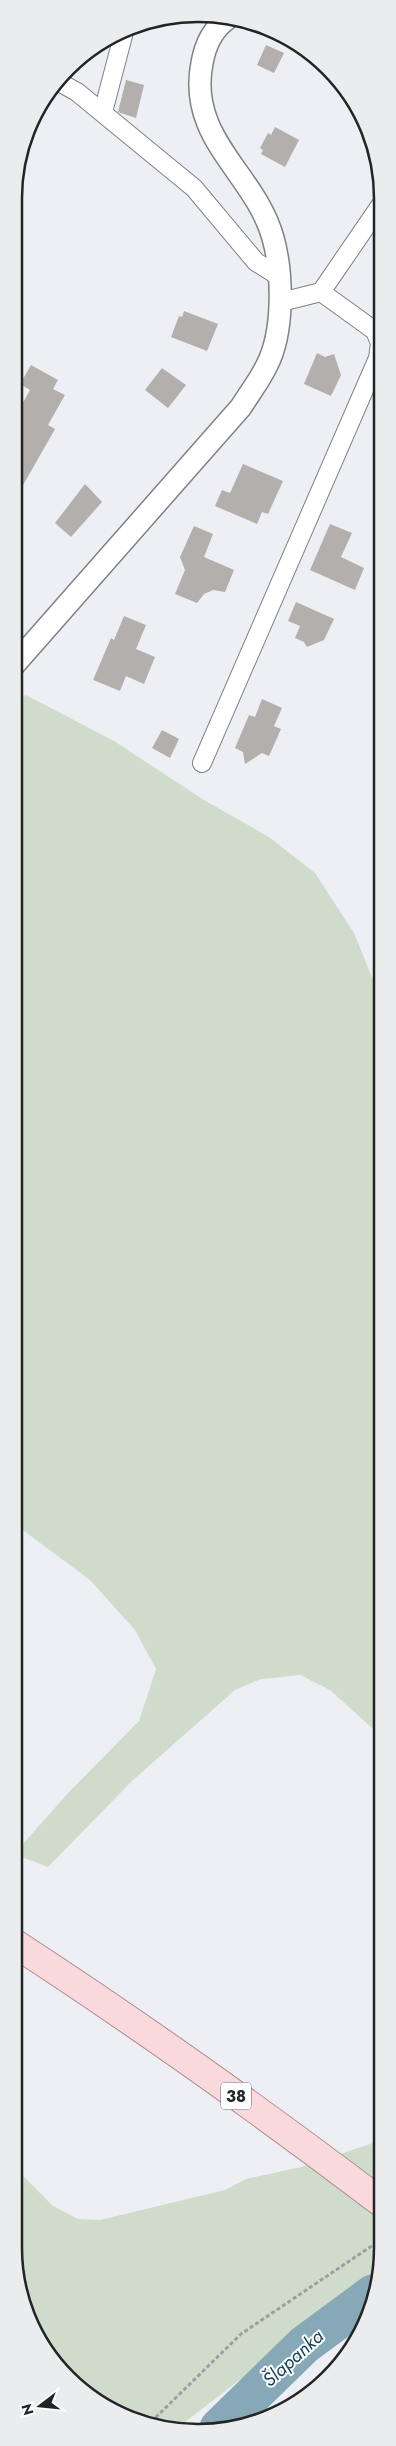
<svg xmlns="http://www.w3.org/2000/svg" width="396" height="2446" font-family="Jost,sans-serif">
<style>
.green{fill:#cfdccc}
.lines{fill:none;stroke-linecap:round;stroke-linejoin:round}
.river{stroke:#87a8b7;stroke-width:39}
.building{fill:#b2afac}
.minor-casing{stroke:#808185;stroke-width:20}
.tertiary-casing{stroke:#808185;stroke-width:24}
.primary-casing{stroke:#ac898c;stroke-width:30}
.path{stroke:#9d9ea2;stroke-width:3;stroke-dasharray:4 2.5;stroke-linecap:butt}
.minor{stroke:#fff;stroke-width:18}
.tertiary{stroke:#fff;stroke-width:21}
.primary{stroke:#f9d9db;stroke-width:28}
.labels{text-anchor:middle;dominant-baseline:central;stroke-width:4;stroke-linejoin:round;paint-order:stroke}
.shield{fill:#fcfdfe;stroke:#646566;stroke-width:1}
.shield-label{font-size:16px;font-weight:bold;fill:#232425}
.water-label{font-size:19px;font-style:italic;fill:#164456;stroke:#fcfdfe}
.rim{fill:none;stroke:#232425;stroke-width:2.5}
</style>
<rect width="100%" height="100%" fill="#eeeff4"/>
<g class="green">
<path d="M26,695L114,741L204,800L269,837L315,873L354,933L382,1002V1737L330,1690L300,1675L261,1679L235,1690L132,1781L48,1867L14,1854L69,1792L139,1721L156,1669L135,1630L90,1580L24,1531L14,1516V703Z"/>
<path d="M382,2140V2260L379,2272L176,2429L117,2413L68,2378L28,2318L14,2248V2167L53,2206L78,2219L100,2220L225,2190L246,2179L301,2167Z"/>
</g>
<g class="lines">
<path class="river" d="M219,2428L304,2345L373,2294"/>
</g>
<g class="building">
<path d="M266,45L284,53L274,73L257,65Z"/>
<path d="M126,80L144,85L136,118L118,112Z"/>
<path d="M275,127L299,140L285,167L261,154L263,150L260,148L268,133L271,135Z"/>
<path d="M184,311L218,324L207,351L171,337L179,316L182,317Z"/>
<path d="M317,353L325,357L334,354L341,375L331,396L304,384Z"/>
<path d="M31,365L58,380L53,389L65,395L48,425L55,429L14,501V419L30,390L20,384Z"/>
<path d="M162,368L186,385L168,408L145,390Z"/>
<path d="M243,464L283,481L268,514L262,512L257,524L215,506L222,490L230,493Z"/>
<path d="M85,484L102,502L71,537L55,523Z"/>
<path d="M330,524L352,533L341,557L364,568L355,590L310,570Z"/>
<path d="M194,526L213,534L204,557L234,570L225,592L213,590L204,594L197,603L175,594L185,570L180,557Z"/>
<path d="M296,602L334,619L324,640L307,647L304,642L295,638L300,626L288,621Z"/>
<path d="M124,616L146,625L136,649L155,657L144,684L126,676L120,691L93,680L111,638L114,640Z"/>
<path d="M262,699L282,708L274,726L281,729L269,756L262,753L245,764L243,752L235,748L249,715L255,717Z"/>
<path d="M162,730L179,739L170,758L152,748Z"/>
</g>
<g class="lines">
<defs>
<g id="minor">
<path d="M59,82L77,92L194,188L256,262L280,277"/>
<path d="M103,112L124,32"/>
<path d="M281,302L321,292L382,203"/>
<path d="M202,763L378,358L380,343L375,331L321,292"/>
</g>
<path id="tertiary" d="M14,665L241,407C249,394 260,380 267,365C284,332 283,274 273,238C255,173 187,139 202,63C205,46 213,29 227,19"/>
<path id="primary" d="M14,1943C140,2025 262,2112 382,2203"/>
</defs>
<use href="#minor" class="minor-casing"/>
<use href="#tertiary" class="tertiary-casing"/>
<use href="#primary" class="primary-casing"/>
<path class="path" d="M151,2422L241,2334L382,2239"/>
<use href="#minor" class="minor"/>
<use href="#tertiary" class="tertiary"/>
<use href="#primary" class="primary"/>
</g>
<g class="labels">
<rect class="shield" x="221" y="2082.5" width="30" height="27" rx="4"/>
<g class="shield-label">
<text x="236" y="2096">38</text>
</g>
<g class="water-label">
<text transform="translate(293 2358) rotate(-42)">Šlapanka</text>
</g>
</g>
<path d="M0 0H396V2446H0ZM198 22H198A176 176 0 0 1 374 198V2248A176 176 0 0 1 198 2424H198A176 176 0 0 1 22 2248V198A176 176 0 0 1 198 22Z" fill="#ebeced" fill-rule="evenodd"/>
<path class="rim" d="M198 22H198A176 176 0 0 1 374 198V2248A176 176 0 0 1 198 2424H198A176 176 0 0 1 22 2248V198A176 176 0 0 1 198 22Z"/>
<g transform="translate(40 2406) rotate(254)" stroke="#fcfdfe" stroke-width="4" paint-order="stroke">
<path d="M0-4L9 19L0 12L-9 19Z" fill="#232425"/>
<text y="-8" font-size="14" font-weight="bold" text-anchor="middle" fill="#232425">N</text>
</g>
</svg>
